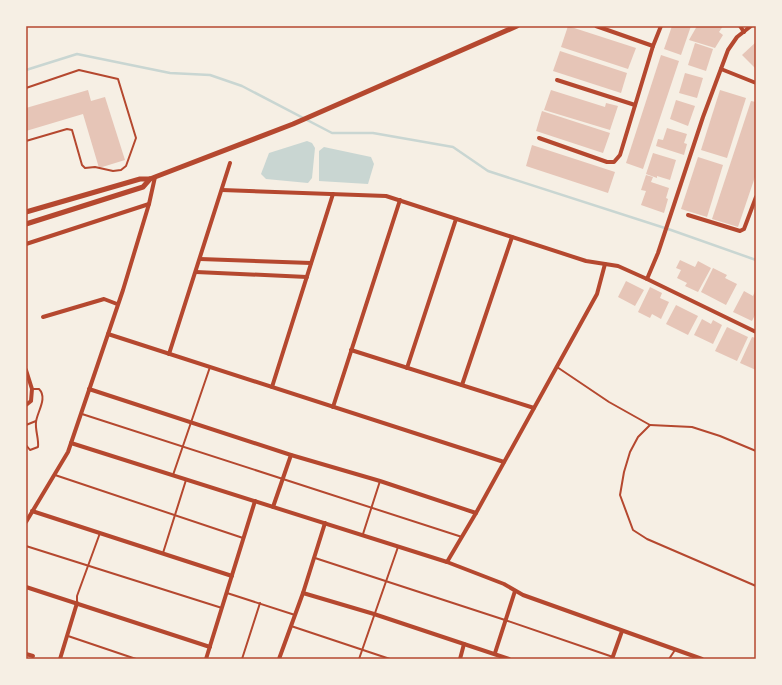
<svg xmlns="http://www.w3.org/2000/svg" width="782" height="685" font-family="'DejaVu Sans',sans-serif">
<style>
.water{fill:#c9d6d2}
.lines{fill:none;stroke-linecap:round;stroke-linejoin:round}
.stream{stroke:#c9d6d2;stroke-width:2.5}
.building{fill:#e6c5b7}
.service{stroke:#b5482f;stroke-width:2}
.minor{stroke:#b5482f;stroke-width:4}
.tertiary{stroke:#b5482f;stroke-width:5}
.neatline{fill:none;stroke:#b5482f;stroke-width:1.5}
</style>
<rect width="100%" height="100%" fill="#f6efe4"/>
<g class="water">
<path d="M307,141L312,143L315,148L312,178L308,183L266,179L261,174L269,153Z"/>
<path d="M324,147L371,157L374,164L368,184L319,181V151Z"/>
</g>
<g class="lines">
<path class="stream" d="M26,70L77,54L170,73L210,75L242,86L332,133H373L453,147L488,171L671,230L756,260"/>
</g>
<g class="building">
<path d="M568,26L636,48L628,69L561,47Z"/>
<path d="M672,26H691L681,55L664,49Z"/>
<path d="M697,26H723L719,32L723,35L715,48L689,40Z"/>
<path d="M756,42V69L742,55Z"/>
<path d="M695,43L713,49L706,71L688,65Z"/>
<path d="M560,51L627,73L621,93L553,71Z"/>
<path d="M661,55L679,61L643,169L626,163Z"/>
<path d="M685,73L703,78L697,98L679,93Z"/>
<path d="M88,90L91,101L105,97L125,160L99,168L83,114L26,131V108Z"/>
<path d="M551,90L605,107L606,103L618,106L610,130L544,110Z"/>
<path d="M720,90L746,98L727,158L701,150Z"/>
<path d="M676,100L695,106L688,126L670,119Z"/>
<path d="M751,101L756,102V174L738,227L712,219Z"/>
<path d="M542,111L610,133L603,153L536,131Z"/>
<path d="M667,128L687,134L684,143L687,144L684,155L656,146L658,139L663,140Z"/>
<path d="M532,145L615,172L608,193L526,166Z"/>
<path d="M653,153L676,160L670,180L657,176V178L646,174Z"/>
<path d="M698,157L723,165L707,217L681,209Z"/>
<path d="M646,175L653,177L651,182L669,188L666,198L668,199L664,213L641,205L646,191L641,190Z"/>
<path d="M680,260L695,267L698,261L711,268L698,292L685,286L687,283L677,278L681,270L676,268Z"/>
<path d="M713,268L727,275L725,278L737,284L726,305L701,292Z"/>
<path d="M626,281L644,290L635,306L618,297Z"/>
<path d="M650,287L662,293L660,298L669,302L661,319L652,314L650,318L638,312Z"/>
<path d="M756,289V313L752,321L733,312L744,291L753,296Z"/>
<path d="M676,305L698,316L688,335L666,324Z"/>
<path d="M702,319L711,324L713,320L722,325L713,344L694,335Z"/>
<path d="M727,327L748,337L737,361L715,351Z"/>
<path d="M752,337L756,338V370L740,363Z"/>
</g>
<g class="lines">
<g class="service">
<path d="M26,88L79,70L118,79L136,138L126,166L121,170L113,171L95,167L85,168L82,165L72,130L67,129L26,141"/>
<path d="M557,367L609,402L650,425L692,427L720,436L756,451"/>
<path d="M82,414L462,537"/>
<path d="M26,425L36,421"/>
<path d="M650,425L638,437L630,452L624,472L620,495L633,530L647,539L756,586"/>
<path d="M26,445L30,450L38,447C39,439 35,430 36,422C37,412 48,398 39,389H32"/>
<path d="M55,475L243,538"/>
<path d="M173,475L210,367"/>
<path d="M363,534L380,481"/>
<path d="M26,546L222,608"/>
<path d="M163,553L186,480"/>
<path d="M315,558L505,620L613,657"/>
<path d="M227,593L295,615"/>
<path d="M77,602V596L100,533"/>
<path d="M291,626L390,659"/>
<path d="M68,636L136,659"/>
<path d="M242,659L260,603"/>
<path d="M359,659L398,547"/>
<path d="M669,659L675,650"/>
</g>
<g class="minor">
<path d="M596,26L653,46"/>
<path d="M740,26L744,32"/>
<path d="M721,69L756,83"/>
<path d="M557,80L635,105"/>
<path d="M539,138L607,162H614L620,155L653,46L661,26"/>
<path d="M222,190L386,196L586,261L618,266L647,279L756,332"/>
<path d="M688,215L740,231L744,229L756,197"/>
<path d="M26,244L149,204"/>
<path d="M200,259L311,263"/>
<path d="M196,272L307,277"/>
<path d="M647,279L658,253L703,117L728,50L737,37L751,26"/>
<path d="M43,317L104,299L117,304"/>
<path d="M108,334L504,462"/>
<path d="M351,350L534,408"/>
<path d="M169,354L230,163"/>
<path d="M407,368L456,219"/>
<path d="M26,370L32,389L31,401L26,405"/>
<path d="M462,385L512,237"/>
<path d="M272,387L333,194"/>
<path d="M89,389L291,455L380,481L476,513"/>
<path d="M333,407L400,200"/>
<path d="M71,443L447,562L504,584L523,595L702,659"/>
<path d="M273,507L291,455"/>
<path d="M32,511L232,576"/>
<path d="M26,522L68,452L123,290L149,204L155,177"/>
<path d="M447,562L476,513L597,294L605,264"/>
<path d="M26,587L210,647"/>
<path d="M303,593L374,614L509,659"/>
<path d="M495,653L515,591"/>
<path d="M26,654L33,656"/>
<path d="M60,659L77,603"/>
<path d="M206,659L255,501"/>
<path d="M279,659L303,593L325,523"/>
<path d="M460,659L464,644"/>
<path d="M612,659L622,631"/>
</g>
<g class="tertiary">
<path d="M26,212L140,179H150L155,177L293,124L517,26"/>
<path d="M26,224L143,187L150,179"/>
</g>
</g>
<rect width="782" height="685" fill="none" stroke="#f6efe4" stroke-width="54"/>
<rect x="27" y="27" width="728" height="631" class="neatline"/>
</svg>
